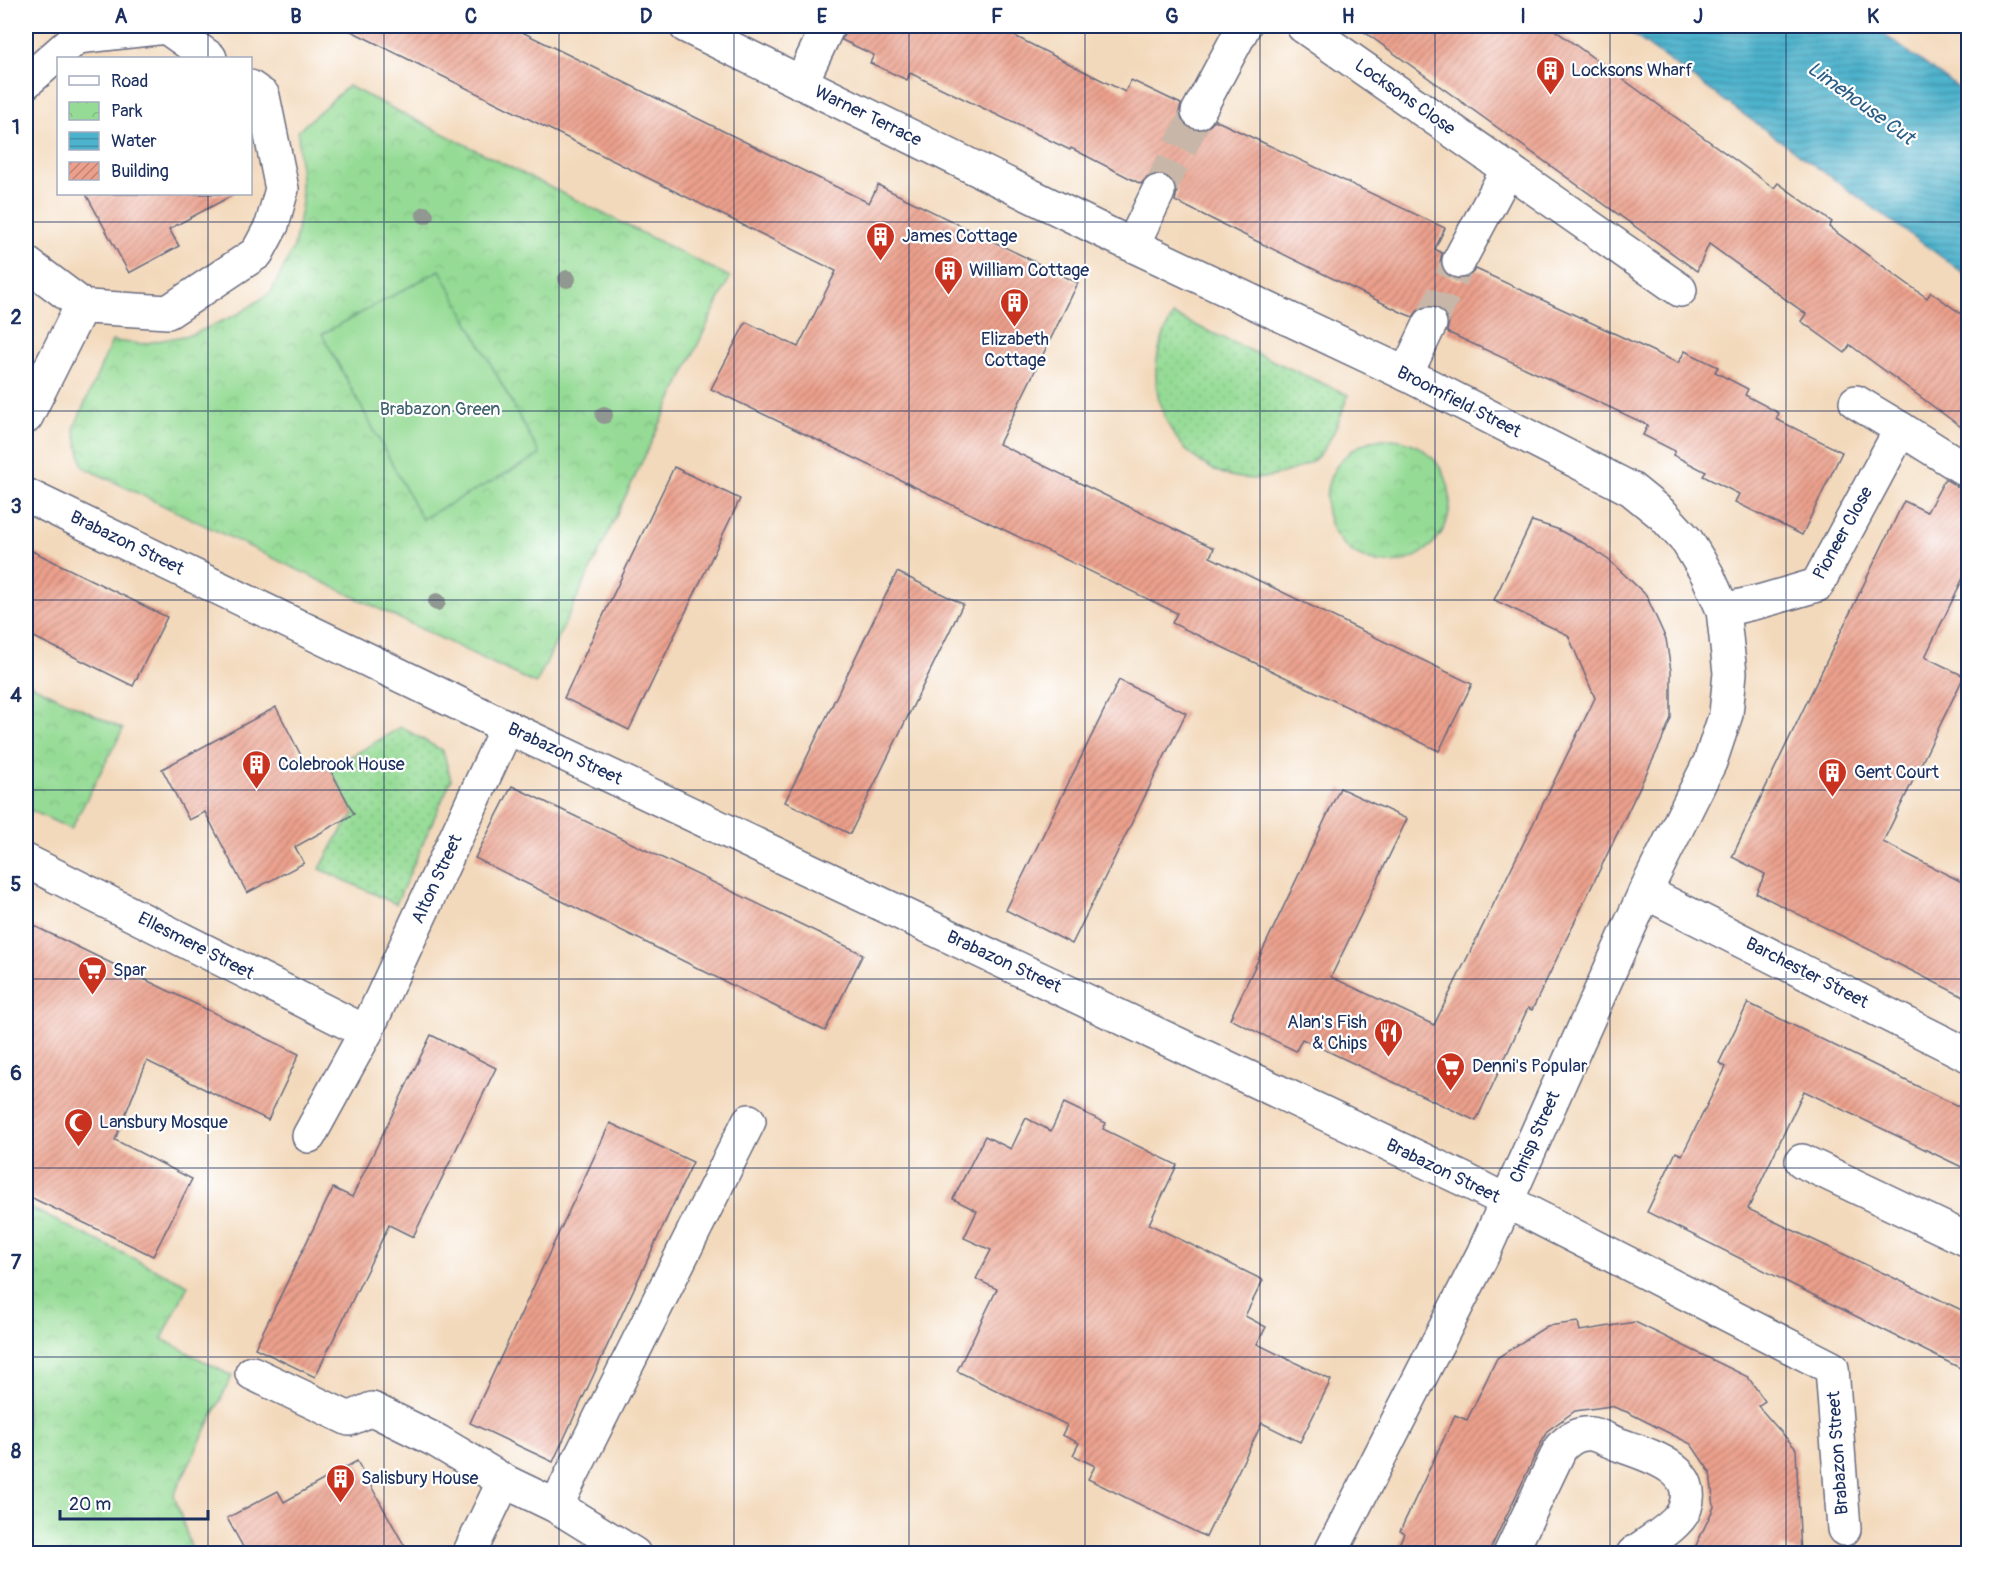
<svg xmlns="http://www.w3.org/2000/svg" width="1994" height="1579" font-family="Pangolin,sans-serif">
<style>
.grass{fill:url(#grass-dots);stroke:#58857a;stroke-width:1.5}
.park{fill:url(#park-crowns);stroke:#58857a;stroke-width:1.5}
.pitch{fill:#95db95;stroke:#58857a;stroke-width:1.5}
.water{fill:url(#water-rules);stroke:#347095;stroke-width:1.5}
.building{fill:url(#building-hatch)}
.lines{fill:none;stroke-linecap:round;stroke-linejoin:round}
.minor-tunnel{stroke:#c8b7a8;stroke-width:33;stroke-dasharray:33 16;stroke-linecap:butt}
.minor-casing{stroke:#676a7f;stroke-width:36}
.minor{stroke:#fff;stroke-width:33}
.tree{fill:#919891}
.grid{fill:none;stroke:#1b2f5e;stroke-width:1.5;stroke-opacity:0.55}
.labels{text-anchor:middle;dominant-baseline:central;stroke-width:4.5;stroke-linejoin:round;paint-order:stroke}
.poi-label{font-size:18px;fill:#1b2f5e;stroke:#fff;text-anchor:start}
.street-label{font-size:18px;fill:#1b2f5e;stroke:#fff}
.park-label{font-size:18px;fill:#40636e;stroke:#fff}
.water-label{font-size:20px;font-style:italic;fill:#2c5d84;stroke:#fff}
.neatline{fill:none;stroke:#1b2f5e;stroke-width:2}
.grid-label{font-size:20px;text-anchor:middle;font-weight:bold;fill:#1b2f5e}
</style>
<defs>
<pattern id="grass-dots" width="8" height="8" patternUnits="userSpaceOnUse" patternTransform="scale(1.5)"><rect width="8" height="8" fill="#95db95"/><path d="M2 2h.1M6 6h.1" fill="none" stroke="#80bc83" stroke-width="1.8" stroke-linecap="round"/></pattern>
<pattern id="park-crowns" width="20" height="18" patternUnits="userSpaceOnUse" patternTransform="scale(1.5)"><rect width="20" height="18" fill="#95db95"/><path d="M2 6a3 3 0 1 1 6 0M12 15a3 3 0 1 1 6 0" fill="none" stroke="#80bc83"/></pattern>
<pattern id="water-rules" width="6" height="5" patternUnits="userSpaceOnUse" patternTransform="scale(1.5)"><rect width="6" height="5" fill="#4db2cc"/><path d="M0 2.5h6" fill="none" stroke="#3f91a9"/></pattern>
<pattern id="building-hatch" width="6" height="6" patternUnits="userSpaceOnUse" patternTransform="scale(1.5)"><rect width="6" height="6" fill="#eca08c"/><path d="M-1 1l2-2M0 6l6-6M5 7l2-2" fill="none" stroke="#be8376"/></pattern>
</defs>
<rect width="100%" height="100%" fill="#fff"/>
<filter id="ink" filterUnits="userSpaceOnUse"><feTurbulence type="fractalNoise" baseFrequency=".0167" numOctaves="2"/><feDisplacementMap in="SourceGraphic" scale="12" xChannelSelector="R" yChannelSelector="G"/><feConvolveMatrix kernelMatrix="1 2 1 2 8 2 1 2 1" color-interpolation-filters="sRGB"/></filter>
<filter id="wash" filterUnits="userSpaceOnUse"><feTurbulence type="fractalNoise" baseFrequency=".008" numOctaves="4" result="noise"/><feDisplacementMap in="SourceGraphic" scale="24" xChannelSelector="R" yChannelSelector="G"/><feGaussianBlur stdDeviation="1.35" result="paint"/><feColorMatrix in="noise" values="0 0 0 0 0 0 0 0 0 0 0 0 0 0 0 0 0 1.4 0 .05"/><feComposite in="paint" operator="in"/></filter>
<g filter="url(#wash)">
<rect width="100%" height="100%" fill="#f3d9bb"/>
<g class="grass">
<path d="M1173,315L1348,395C1340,417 1332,444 1314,460C1305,467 1290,471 1280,474C1214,496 1154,437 1156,372C1156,352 1164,332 1173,315Z"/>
<path d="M401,727L443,751L451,780L396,904L320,869L338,836L354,814L330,769Z"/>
</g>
<g class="park">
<path d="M348,86L730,277L536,684L83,467L74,428L112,341L142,344L194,334L240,313L271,292L294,247L302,203L298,131Z"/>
<circle cx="1388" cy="501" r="62"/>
<path d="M26,682L123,729L71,829L26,808Z"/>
<path d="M26,1206L188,1285L162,1339L232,1376L174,1495L193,1553H26Z"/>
</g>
<path class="pitch" d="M440,270L540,455L422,519L322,334Z"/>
<path class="water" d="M1621,26H1872L1968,95V276Z"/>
<g id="blocks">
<g class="building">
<path d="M341,26H510L869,203L878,185L1078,283L999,444L1214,548L1210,557L1472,684L1439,751L1172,623L1177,613L711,389L746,322L798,347L836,271Z"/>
<path d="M847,26H995L1125,92L1131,80L1181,104L1179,112L1182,121L1190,129L1199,131L1207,128L1215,120L1445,228L1435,249L1442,253L1440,262L1443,271L1450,277L1459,280L1468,277L1476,269L1678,363L1685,351L1718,367L1715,372L1748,389L1745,395L1779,413L1776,419L1842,452L1802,535L1735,502L1739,494L1703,476L1706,472L1673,455L1675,451L1643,435L1648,425L1447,332L1449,322L1446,314L1439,307L1429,305L1420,308L1413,317L1403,313L1175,201L1177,191L1174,182L1166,175L1157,173L1148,176L1141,184L1071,148L1070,150L910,73L907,80L870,63L874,55L842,40Z"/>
<path d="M1356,26H1549L1774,188L1778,183L1832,222L1829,227L1927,298L1931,292L1968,319V432L1850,345L1845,353L1801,321L1806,314L1709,244L1697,271Z"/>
<path d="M86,194H235L169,229L179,246L129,273Z"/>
<path d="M674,467L740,499L629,730L564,698Z"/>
<path d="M1945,479L1958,487L1968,490V568L1925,657L1964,676L1883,842L1968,885V999L1756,893L1765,874L1732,857L1904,501L1927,512Z"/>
<path d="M1532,521L1557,529L1585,544L1610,561L1646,595L1666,639L1671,671V718L1660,745L1532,1010L1528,1008L1476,1121L1302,1039L1296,1051L1230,1019L1340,788L1407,819L1331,977L1434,1025L1595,698L1568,635L1494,600Z"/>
<path d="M26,548L167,617L133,686L26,633Z"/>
<path d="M897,572L963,604L850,834L785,802Z"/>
<path d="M1119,680L1186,713L1072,944L1006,910Z"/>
<path d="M276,707L308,769L325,760L354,814L295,847L304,863L247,893L205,812L189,820L162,769Z"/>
<path d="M512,786L863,954L825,1031L475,858Z"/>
<path d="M26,922L299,1054L268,1120L147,1061L115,1140L192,1179L153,1256L26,1195Z"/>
<path d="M1748,1003L1968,1111V1170L1804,1091L1748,1209L1968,1313V1372L1647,1212L1676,1152L1682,1155L1726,1067L1719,1063Z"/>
<path d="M431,1035L496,1068L413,1237L389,1225L315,1377L255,1348L333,1188L352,1197Z"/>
<path d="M1064,1103L1106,1123L1103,1129L1177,1165L1149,1224L1263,1280L1245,1316L1266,1327L1257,1344L1331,1380L1300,1442L1262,1423L1206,1537L1088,1479L1095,1466L1073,1455L1079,1443L1062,1435L1067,1425L957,1371L997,1289L976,1279L991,1250L964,1238L977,1211L953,1199L985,1136L1011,1149L1026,1118L1051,1131Z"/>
<path d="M610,1123L693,1162L553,1462L470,1423Z"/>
<path d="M1578,1322L1580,1331L1635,1322L1748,1377L1765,1401L1758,1406L1796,1449L1801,1554L1782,1546L1777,1554H1692L1714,1507L1710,1472L1691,1444L1627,1412L1611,1406L1575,1411L1547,1431L1488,1554H1395L1404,1533L1400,1531L1455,1415L1467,1420L1497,1358L1547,1326Z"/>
<path d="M357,1461L409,1554H247L227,1518L278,1491L284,1502Z"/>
</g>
</g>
</g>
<g filter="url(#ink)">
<use href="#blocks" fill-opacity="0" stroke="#676a7f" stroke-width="1.5"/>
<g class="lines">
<g class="minor-tunnel">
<path d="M1158,192L1198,112"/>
<path d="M1430,324L1459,261"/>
</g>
<defs>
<g id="minor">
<path d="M686,26L1111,235L1406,374L1631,489L1663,515L1687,541L1707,574L1723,610L1730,673L1726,714L1710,762L1645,892L1483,1254L1330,1554"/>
<path d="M1303,26L1680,290"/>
<path d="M26,82L77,37L166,27L210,58"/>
<path d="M801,83L828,26"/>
<path d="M1198,112L1244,26"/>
<path d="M1133,244L1158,192"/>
<path d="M1459,261L1508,169"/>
<path d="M26,263L82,305"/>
<path d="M1406,374L1430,324"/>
<path d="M1856,402L1901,429"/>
<path d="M26,417L82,305L88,307L168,312L257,253L272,225L282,189L263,96L250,87"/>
<path d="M26,495L507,727L1463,1179L1832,1368L1844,1529"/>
<path d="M1723,610L1762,601L1817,585L1901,429L1968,471"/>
<path d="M26,861L366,1032"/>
<path d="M1645,892L1968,1055"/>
<path d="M309,1136L366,1032L507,727"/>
<path d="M1802,1161L1968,1240"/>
<path d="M252,1373L349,1419L372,1409L437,1441L504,1481L556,1506L634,1554"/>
<path d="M556,1506L749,1121"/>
<path d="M469,1554L504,1481"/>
<path d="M1510,1554L1561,1447C1568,1441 1574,1435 1585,1434C1595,1432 1610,1442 1620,1445C1647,1455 1699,1468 1685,1508C1680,1525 1647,1543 1633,1554"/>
</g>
</defs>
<use href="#minor" class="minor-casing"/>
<use href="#minor" class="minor"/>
</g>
<g class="tree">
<circle cx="425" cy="215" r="9"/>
<circle cx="567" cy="279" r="9"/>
<circle cx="604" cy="415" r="9"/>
<circle cx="437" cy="602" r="9"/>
</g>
</g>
<path class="grid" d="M208,26V58M384,26V1554M559,26V1554M734,26V1554M909,26V1554M1085,26V1554M1260,26V1554M1435,26V1554M1610,26V1554M1786,26V1554M208,194V1554M26,222H1968M26,411H1968M26,600H1968M26,790H1968M26,979H1968M26,1168H1968M26,1357H1968"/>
<defs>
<symbol id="building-pin" viewBox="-11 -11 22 30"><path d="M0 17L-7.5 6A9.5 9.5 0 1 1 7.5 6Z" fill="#c8321e" stroke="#fff"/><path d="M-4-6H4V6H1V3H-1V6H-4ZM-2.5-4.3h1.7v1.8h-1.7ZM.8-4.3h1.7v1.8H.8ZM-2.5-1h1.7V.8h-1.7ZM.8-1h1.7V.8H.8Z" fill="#fff"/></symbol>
<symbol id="supermarket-pin" viewBox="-11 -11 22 30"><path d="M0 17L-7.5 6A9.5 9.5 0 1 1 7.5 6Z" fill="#c8321e" stroke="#fff"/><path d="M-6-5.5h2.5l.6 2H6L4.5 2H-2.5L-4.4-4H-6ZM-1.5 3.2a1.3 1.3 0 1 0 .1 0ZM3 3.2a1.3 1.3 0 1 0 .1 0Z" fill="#fff"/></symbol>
<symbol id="restaurant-pin" viewBox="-11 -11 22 30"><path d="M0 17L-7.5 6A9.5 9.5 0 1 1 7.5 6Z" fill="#c8321e" stroke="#fff"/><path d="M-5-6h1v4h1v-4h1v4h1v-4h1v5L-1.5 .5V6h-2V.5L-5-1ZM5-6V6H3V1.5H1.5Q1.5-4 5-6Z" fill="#fff"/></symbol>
<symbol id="mosque-pin" viewBox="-11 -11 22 30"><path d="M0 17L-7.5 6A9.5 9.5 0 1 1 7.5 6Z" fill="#c8321e" stroke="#fff"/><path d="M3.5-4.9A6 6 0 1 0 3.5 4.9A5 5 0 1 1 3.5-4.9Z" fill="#fff"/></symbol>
</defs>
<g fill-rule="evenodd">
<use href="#building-pin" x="1534" y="54" width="33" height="45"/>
<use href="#building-pin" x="864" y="220" width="33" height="45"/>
<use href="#building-pin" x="932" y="254" width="33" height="45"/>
<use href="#building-pin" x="998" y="286" width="33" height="45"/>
<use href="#building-pin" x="240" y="748" width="33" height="45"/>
<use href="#building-pin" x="1816" y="756" width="33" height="45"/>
<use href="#supermarket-pin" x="76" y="954" width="33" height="45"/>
<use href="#restaurant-pin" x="1372" y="1016" width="33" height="45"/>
<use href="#supermarket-pin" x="1434" y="1050" width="33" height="45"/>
<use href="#mosque-pin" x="62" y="1106" width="33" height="45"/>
<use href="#building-pin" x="324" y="1462" width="33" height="45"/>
</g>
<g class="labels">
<g class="poi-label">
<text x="1571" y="70">Locksons Wharf</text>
<text x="902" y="236">James Cottage</text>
<text x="969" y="270">William Cottage</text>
<text x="1015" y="339" text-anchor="middle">Elizabeth<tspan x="1015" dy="21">Cottage</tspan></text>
<text x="278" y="764">Colebrook House</text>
<text x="1854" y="772">Gent Court</text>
<text x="113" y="970">Spar</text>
<text x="1367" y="1022" text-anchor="end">Alan's Fish<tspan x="1367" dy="21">&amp; Chips</tspan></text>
<text x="1472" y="1066">Denni's Popular</text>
<text x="99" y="1122">Lansbury Mosque</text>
<text x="361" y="1478">Salisbury House</text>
</g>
<g class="street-label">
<text transform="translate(1405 97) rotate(35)">Locksons Close</text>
<text transform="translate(868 116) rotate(26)">Warner Terrace</text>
<text transform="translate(1459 402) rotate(27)">Broomfield Street</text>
<text transform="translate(1843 533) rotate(-61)">Pioneer Close</text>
<text transform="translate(127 543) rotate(26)">Brabazon Street</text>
<text transform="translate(565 754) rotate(25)">Brabazon Street</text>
<text transform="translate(437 879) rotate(-65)">Alton Street</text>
<text transform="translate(196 946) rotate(27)">Ellesmere Street</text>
<text transform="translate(1004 962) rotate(25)">Brabazon Street</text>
<text transform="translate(1807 973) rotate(27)">Barchester Street</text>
<text transform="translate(1535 1137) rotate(-66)">Chrisp Street</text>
<text transform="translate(1443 1171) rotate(26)">Brabazon Street</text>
<text transform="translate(1838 1453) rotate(-94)">Brabazon Street</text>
</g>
<g class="park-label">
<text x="440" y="409">Brabazon Green</text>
</g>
<g class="water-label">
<text transform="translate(1861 103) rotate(36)">Limehouse Cut</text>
</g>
</g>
<rect width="1994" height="1579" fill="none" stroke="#fff" stroke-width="66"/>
<rect x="57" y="57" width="195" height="138" fill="#ffffff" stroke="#a4acbf" stroke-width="1.5"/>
<rect x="69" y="76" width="30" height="9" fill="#ffffff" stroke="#a4acbf" stroke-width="1.5"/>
<text x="111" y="87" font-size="18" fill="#1b2f5e">Road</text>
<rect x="69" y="102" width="30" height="18" fill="url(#park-crowns)" stroke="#a4acbf" stroke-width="1.5"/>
<text x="111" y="117" font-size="18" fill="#1b2f5e">Park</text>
<rect x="69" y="132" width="30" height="18" fill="url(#water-rules)" stroke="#a4acbf" stroke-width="1.5"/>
<text x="111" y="147" font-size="18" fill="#1b2f5e">Water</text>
<rect x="69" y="162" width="30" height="18" fill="url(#building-hatch)" stroke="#a4acbf" stroke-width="1.5"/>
<text x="111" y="177" font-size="18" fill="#1b2f5e">Building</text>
<path d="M60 1510v9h148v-9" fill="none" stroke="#1b2f5e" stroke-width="3"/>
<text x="69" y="1510" font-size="18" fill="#1b2f5e" stroke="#ffffff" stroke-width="4.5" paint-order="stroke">20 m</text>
<rect x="33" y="33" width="1928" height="1513" class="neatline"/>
<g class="grid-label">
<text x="121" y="23">A</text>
<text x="296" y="23">B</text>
<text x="471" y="23">C</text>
<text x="646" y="23">D</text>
<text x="822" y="23">E</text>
<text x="997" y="23">F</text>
<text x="1172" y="23">G</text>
<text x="1348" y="23">H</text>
<text x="1523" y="23">I</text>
<text x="1698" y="23">J</text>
<text x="1873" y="23">K</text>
<text x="16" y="134">1</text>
<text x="16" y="324">2</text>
<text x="16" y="513">3</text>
<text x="16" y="702">4</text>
<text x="16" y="891">5</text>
<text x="16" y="1080">6</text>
<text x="16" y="1269">7</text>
<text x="16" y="1458">8</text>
</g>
</svg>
